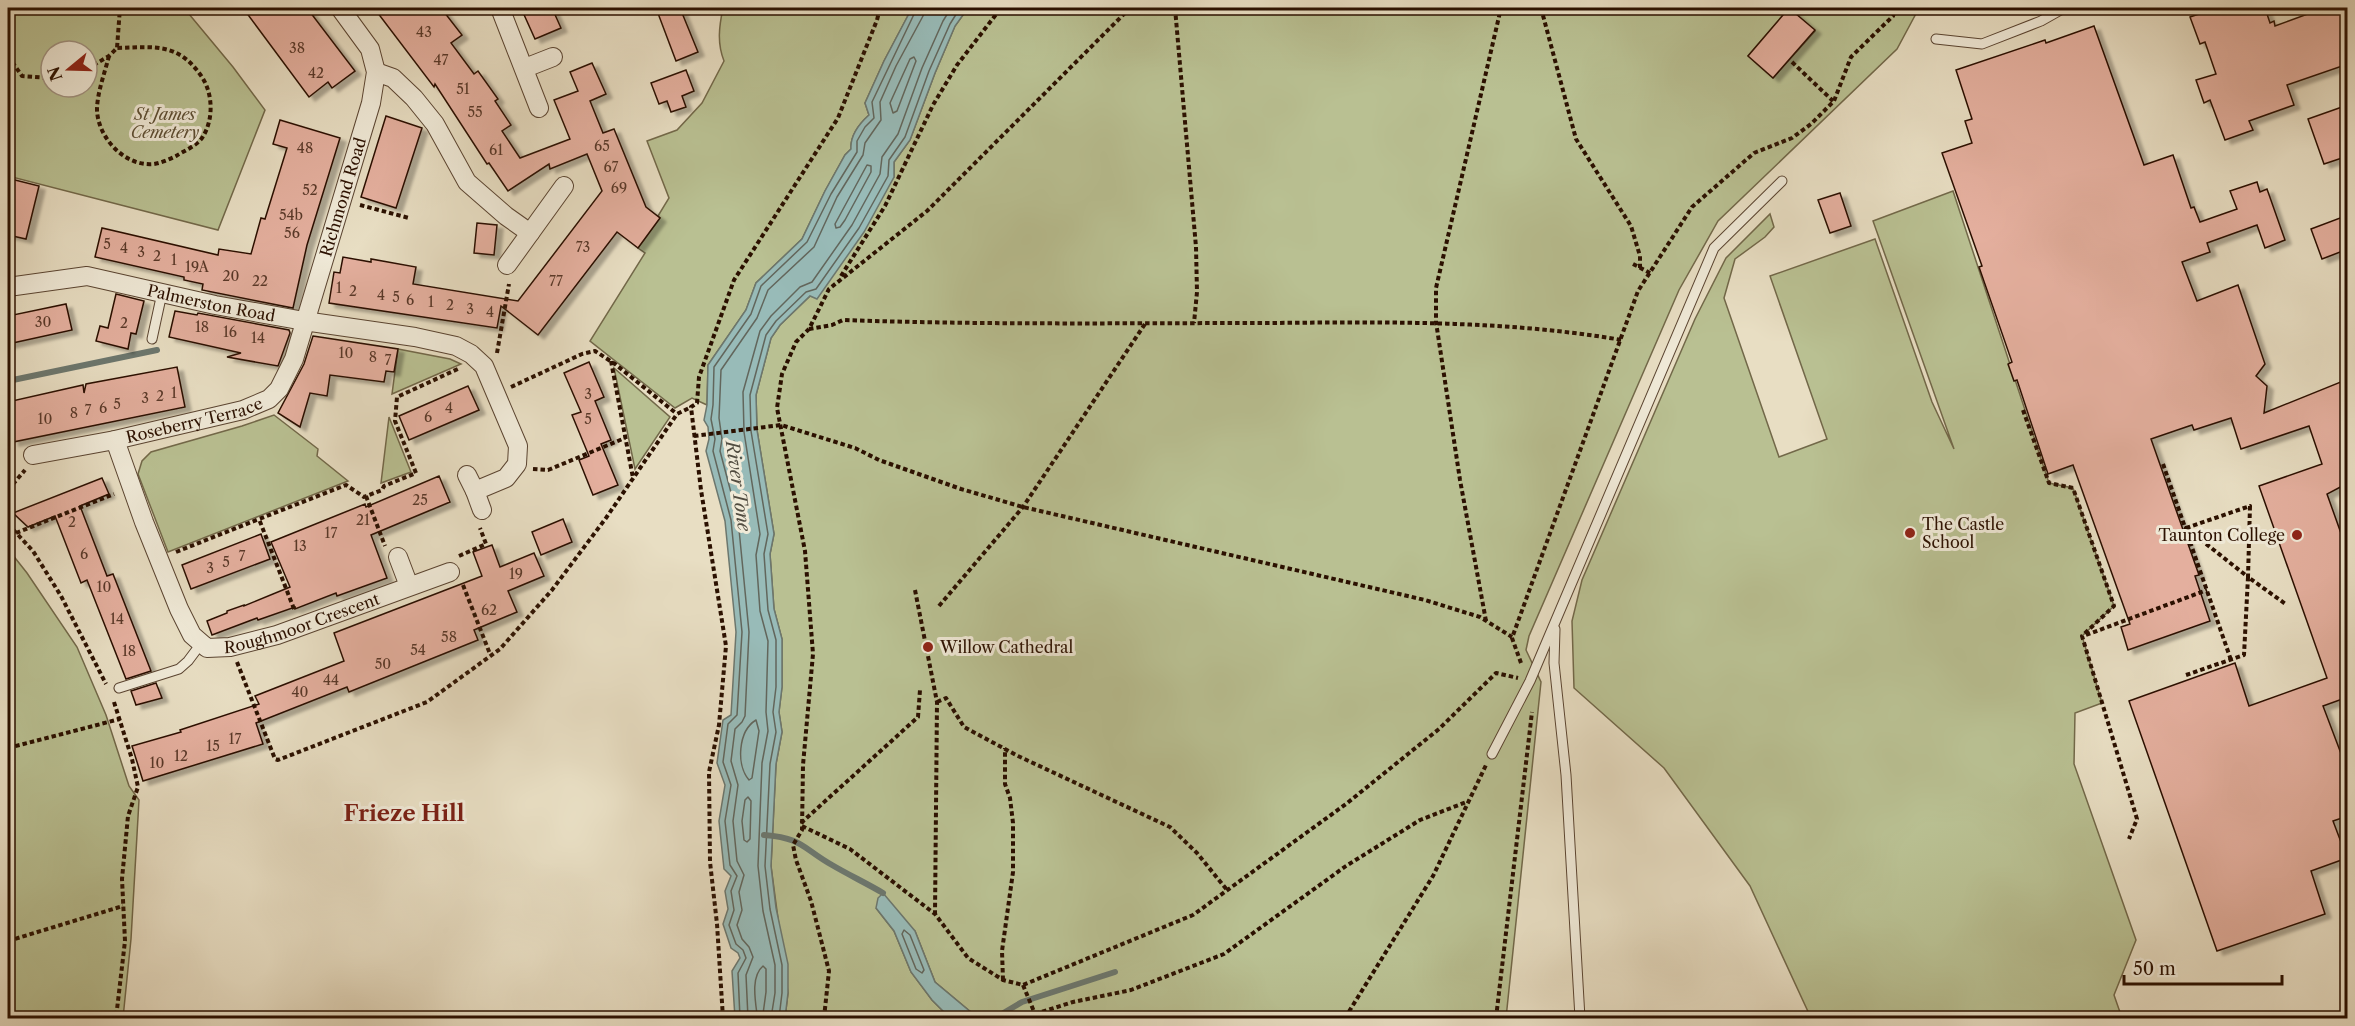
<svg xmlns="http://www.w3.org/2000/svg" width="2355" height="1026" font-family="'Libre Caslon Text',serif">
<style>
.green{fill:#b9c092;stroke:#726849;stroke-width:1.5;fill-rule:evenodd}
.water{fill:#98bbb8;stroke:#6c776e;stroke-width:1.5}
.lines{fill:none;stroke-linecap:round;stroke-linejoin:round}
.shore{stroke:#62665c;stroke-width:1.5}
.stream{stroke:#6c776e;stroke-width:6}
.building{fill:#e4af9e;stroke:#2b1000;stroke-width:1.5;filter:url(#shadow)}
.lane-casing{stroke:#5a4431;stroke-width:11}
.street-casing{stroke:#5a4431;stroke-width:20}
.path{stroke:#2b1000;stroke-width:4;stroke-dasharray:4.5 3;stroke-linecap:butt}
.lane{stroke:#f0ead8;stroke-width:9}
.street{stroke:#f0ead8;stroke-width:18}
.poi-dot{fill:#8f2418;stroke:#f0ead8;stroke-width:2}
.labels{text-anchor:middle;dominant-baseline:central;stroke-width:6;stroke-linejoin:round;paint-order:stroke}
.number-label{font-size:14px;fill:#593828}
.park-label{font-size:16px;font-style:italic;fill:#5d4e33;stroke:#f0ead8}
.street-label{font-size:16px;fill:#2b1000;stroke:#f0ead8}
.poi-label{font-size:16px;fill:#2b1000;stroke:#f0ead8;text-anchor:start}
.water-label{font-size:18px;font-style:italic;fill:#514c40;stroke:#f0ead8}
.district-label{font-size:22px;font-weight:bold;fill:#7a1f14;stroke:#f0ead8}
</style>
<defs>
<filter id="shadow"><feDropShadow dx="6" dy="4" stdDeviation="1.5" flood-color="#0004"/></filter>
</defs>
<rect width="100%" height="100%" fill="#e8dec3"/>
<filter id="stains"><feTurbulence type="fractalNoise" baseFrequency=".00333" numOctaves="4"/><feColorMatrix values="0 0 0 0 .2 0 0 0 0 .09 0 0 0 0 .02 0 0 0 .5 -.17"/></filter>
<radialGradient id="worn" r=".72"><stop offset=".6" stop-color="#630" stop-opacity="0"/><stop offset="1" stop-color="#630" stop-opacity=".3"/></radialGradient>
<g class="green">
<path d="M8,8H184L233,67L265,110L218,230L8,176ZM51,51H87V87H51Z"/>
<path d="M723,8H912L884,61L865,103L869,115C859,124 850,135 851,149L845,155L825,191L802,239L756,283L746,310L708,365L707,405L692,398L675,408L590,341L645,253L638,248L660,218L658,216L669,198L647,141L677,130L702,103L724,61C717,43 719,27 723,8Z"/>
<path d="M968,8H1919L1897,49L1718,221L1679,290L1529,636L1526,650L1541,682L1506,1018H978L935,982L915,931L876,908L894,931L911,972L932,1000L950,1018H785L788,993L771,866L776,764L782,732L779,712L782,687V639L774,609L770,554L774,534L757,430L756,395L771,338L780,325L810,296L894,177V162L910,140L935,73L955,26ZM1789,8L1815,31L1773,78L1748,56Z"/>
<path d="M1953,191L2049,483L2073,488L2114,606L2082,636L2102,703L2075,713L2074,764L2136,940L2114,995L2122,1018H1811L1750,886L1664,768L1574,688L1572,621L1582,580L1695,319L1726,258L1770,214L1774,227L1765,237L1735,259L1724,298L1779,457L1827,439L1770,276L1875,239L1932,402L1954,449L1873,221Z"/>
<path d="M398,349L450,359L461,364L392,394Z"/>
<path d="M614,368L670,417L635,469Z"/>
<path d="M274,415L318,449L317,456L348,481L168,552L138,474L142,461L151,452L242,426Z"/>
<path d="M389,417L411,472L381,483Z"/>
<path d="M8,549L27,573L77,647L106,715L129,786L139,800L131,939L123,1018H8Z"/>
</g>
<g class="water">
<path d="M912,8H968L955,26L935,73L910,140L894,162V177L864,232L817,299L810,296L780,325L771,338L756,395L757,430L774,534L770,554L774,609L782,639V687L779,712L782,732L776,764L771,866L776,908L788,964V993L785,1018H735L732,971L740,958L738,953L731,948L723,924L728,909L725,891L731,876L724,869L719,821L725,785L717,763L723,720L731,715L736,632L725,521L706,451L709,439L708,427L704,420L707,405L708,365L746,310L756,283L802,239L825,191L845,155L851,149C850,135 859,124 869,115L865,103L884,61Z"/>
<path d="M883,893L915,931L935,982L978,1018H950L932,1000L911,972L894,931L876,908L878,898Z"/>
</g>
<g class="lines">
<g class="shore">
<path d="M914,57L916,61L897,111L893,113L890,103L910,59Z"/>
<path d="M867,165L871,166V172L845,220L840,227L836,228L835,224Z"/>
<path d="M734,441L737,444L740,466L737,470L734,468L730,450L731,443Z"/>
<path d="M756,720L759,731L752,778L749,780C736,765 738,731 756,720Z"/>
<path d="M748,797L751,801L750,839L747,842L744,840L742,821L745,800Z"/>
<path d="M904,930L910,935L924,970L922,973L916,969L902,934Z"/>
<path d="M763,966L766,969V992L763,1014L759,1016L757,1014C755,999 751,976 763,966Z"/>
<path d="M740,1018L738,973L746,958L743,950L736,944L729,925L734,910L731,891L737,876L730,865L725,821L731,785L723,762L728,724L737,715L742,632L731,520L713,451L715,439L711,419L713,405L714,367L751,314L761,286L807,242L831,194L857,152V141L865,127L874,118L872,102L917,8"/>
<path d="M748,1018L746,975L753,957L749,947L742,939L737,925L742,910L739,892L744,875L737,861L733,821L738,785L731,761L735,729L742,722L745,716L749,632L738,519L720,451L722,439L719,418L721,370L757,318L768,290L814,247L837,197L863,155L865,143L881,120L880,102L896,66L923,16L925,8"/>
<path d="M771,1018L775,993V965L763,911L758,866L762,763L768,731L766,712L768,641L760,611L756,555L760,534L744,432L743,392L760,331L771,316L800,287L812,282L852,225L880,174L882,157L898,134L922,68L943,21L951,8"/>
<path d="M779,1018L782,993V965L770,909L765,866L770,764L776,732L773,712L776,687V640L768,610L764,554L768,534L751,431L750,395L766,335L776,321L806,292L816,289L859,228L888,176L889,160L905,137L929,71L950,24L960,8"/>
</g>
<g class="stream">
<path d="M8,381L157,350"/>
<path d="M764,835C803,838 802,848 832,865C849,875 866,883 883,893"/>
<path d="M995,1018L1022,1002L1115,972"/>
</g>
</g>
<g class="building">
<path d="M243,8H307L355,71L332,88L328,82L309,97Z"/>
<path d="M374,8H441L462,35L451,43L474,74L478,71L498,99L495,101L511,125L502,131L520,158L570,139L554,100L578,91L570,72L592,63L606,94L590,101L603,133L614,129L646,207L660,218L638,248L617,232L538,335L501,306L497,328L329,303L334,272L340,273L343,257L371,262V259L416,267L413,284L518,301L602,191L587,154L550,169L549,164L508,191L489,163L487,164L435,84L434,87Z"/>
<path d="M521,8H552L561,28L535,39Z"/>
<path d="M656,8H680L698,52L676,61Z"/>
<path d="M1789,8L1815,30L1773,78L1748,56Z"/>
<path d="M2217,8H2265L2270,23L2274,21L2275,26L2324,8H2348V64L2287,85L2294,105L2249,121L2253,130L2225,140L2210,100L2204,103L2196,80L2216,74L2205,42L2200,44L2190,17Z"/>
<path d="M2094,26L2144,165L2173,155L2191,208L2194,207L2200,222L2237,209L2230,191L2257,182L2260,192L2267,189L2285,240L2265,248L2257,225L2207,243L2210,252L2182,262L2197,301L2238,285L2265,364L2256,376L2267,386L2264,413L2348,379V483L2327,494L2348,553V697L2323,706L2348,772V816L2333,821L2347,858L2311,871L2325,914L2217,951L2129,701L2235,663L2249,706L2327,678L2259,486L2322,464L2309,426L2241,449L2231,418L2194,430L2192,425L2151,439L2199,575L2195,576L2210,621L2128,650L2121,627L2130,624L2073,465L2048,474L2017,380L2014,381L2008,364L2012,362L1979,267L1982,266L1942,153L1972,143L1965,121L1972,119L1956,70L2045,40L2046,43Z"/>
<path d="M686,70L694,91L682,96L686,107L671,112L667,101L659,104L651,83Z"/>
<path d="M2342,107L2348,121V156L2324,164L2308,119Z"/>
<path d="M386,116L422,128L396,208L361,197Z"/>
<path d="M280,120L340,138L307,245L293,308L202,290L203,284L184,280V277L95,257L102,228L218,255L219,249L251,254L261,218L265,219L287,148L273,144Z"/>
<path d="M11,179L39,186L26,239L8,235V194Z"/>
<path d="M1840,193L1851,226L1830,233L1818,200Z"/>
<path d="M2348,215V249L2322,259L2311,229Z"/>
<path d="M477,223L497,225L494,255L474,253Z"/>
<path d="M116,294L144,301L136,334L131,333L128,349L96,341L100,326L108,328Z"/>
<path d="M66,304L72,330L8,344V316Z"/>
<path d="M175,311L197,315L198,313L289,330L290,333L278,366L227,357L241,353L169,337Z"/>
<path d="M313,336L398,349L394,372L386,371L384,382L330,375L327,396L310,393L300,427L278,413L304,364Z"/>
<path d="M589,362L604,397L595,401L611,440L601,444L618,485L593,495L579,460L589,456L572,415L581,412L564,373Z"/>
<path d="M177,367L185,407L13,442L8,417V410L14,409L12,401L83,385L84,393L86,384Z"/>
<path d="M468,386L479,410L409,440L399,416Z"/>
<path d="M439,476L450,502L371,535L387,578L337,596L336,593L295,609V607L258,620L257,618L212,635L207,621L227,613V611L244,605V606L290,587L271,542L365,504L366,507Z"/>
<path d="M102,478L109,494L80,506L107,576L113,574L151,671L126,679L87,580L81,583L55,516L28,527L13,513Z"/>
<path d="M563,519L572,542L541,555L532,532Z"/>
<path d="M261,534L270,559L191,589L182,565Z"/>
<path d="M492,545L500,567L534,553L544,576L508,591L517,612L474,630L478,640L349,692L347,687L256,723L263,744L143,781L132,746L181,732L180,730L259,704L255,696L344,661L334,633L482,576L473,552Z"/>
<path d="M156,683L162,698L136,705L131,691Z"/>
</g>
<g class="lines">
<defs>
<g id="lane">
<path d="M1936,39L1982,44L2041,21L2064,8"/>
<path d="M152,339L162,293"/>
<path d="M1555,629L1554,663L1566,775L1580,1018"/>
<path d="M119,688L179,669L188,661L200,645"/>
<path d="M1492,754L1530,681L1714,248L1782,181"/>
<path d="M2348,890V897"/>
</g>
<g id="street">
<path d="M500,8L539,108"/>
<path d="M525,68L553,57"/>
<path d="M376,72L393,78L414,98L435,124L467,182L506,216L530,233"/>
<path d="M507,265L564,186"/>
<path id="s1" d="M8,287L87,276L215,305L304,321L415,337L456,346L471,354L484,366L518,446L517,464L506,478L475,491L482,510"/>
<path id="s2" d="M115,440L144,522L179,609L192,635L207,648L230,647L277,635L450,572"/>
<path id="s3" d="M33,455L115,440L243,410L269,399L279,389L294,359L371,103L376,72L370,49L340,8"/>
<path d="M467,475L475,491"/>
<path d="M398,557L409,586"/>
</g>
</defs>
<use href="#lane" class="lane-casing"/>
<use href="#street" class="street-casing"/>
<g class="path">
<path d="M1175,8L1196,247L1197,292L1194,323"/>
<path d="M1541,8L1576,139L1631,226L1640,256V268"/>
<path d="M8,56L22,76L51,78"/>
<path d="M109,56C105,72 97,93 97,110C98,138 125,167 154,164C161,163 170,159 176,156C184,151 196,146 202,138C214,120 213,94 202,77C178,42 155,47 117,48"/>
<path d="M1792,62L1833,101"/>
<path d="M87,69L109,56L117,48L120,8"/>
<path d="M360,205L409,218"/>
<path d="M1633,264L1650,273"/>
<path d="M841,276L885,206L933,105L957,65L1001,8"/>
<path d="M809,329L832,325L843,320C984,325 1127,323 1269,323C1387,322 1505,320 1622,340"/>
<path d="M497,353L509,284"/>
<path d="M611,361L633,478"/>
<path d="M511,387L582,354L595,351L615,364L677,414"/>
<path d="M2023,410L2049,483L2073,488L2114,606L2082,636L2137,819L2129,839"/>
<path d="M694,436L781,425L855,448L879,460L961,489L1023,507L1425,600L1480,617L1512,637"/>
<path d="M2163,464L2231,660"/>
<path d="M533,469L548,470L625,438"/>
<path d="M8,490L25,470"/>
<path d="M366,496L385,546"/>
<path d="M2250,506L2248,577L2186,528Z"/>
<path d="M8,524L33,551L61,596L106,684"/>
<path d="M16,533L114,494"/>
<path d="M176,552L259,519"/>
<path d="M459,556L486,544L480,528"/>
<path d="M463,585L490,654"/>
<path d="M915,590L937,702L935,914"/>
<path d="M939,606L1023,507L1145,324"/>
<path d="M294,609L259,519L346,485L364,497L382,490L384,486L416,473L395,421L397,397L460,368"/>
<path d="M1486,621L1460,480L1436,322V288L1501,8"/>
<path d="M2086,635L2207,590"/>
<path d="M237,662L275,759L278,760L427,702L500,649L552,590L606,518L677,414L691,407"/>
<path d="M1521,663L1512,638L1638,291L1692,207L1754,153L1792,138L1811,124L1834,101L1851,57L1893,16L1896,8"/>
<path d="M2186,675L2244,655L2248,577L2287,605"/>
<path d="M114,702L132,759L138,787L128,816L122,879L125,941L116,1018"/>
<path d="M937,702L946,698L964,727L1018,756L1170,827L1197,853L1227,890"/>
<path d="M8,748L120,719"/>
<path d="M801,823L918,717L920,690"/>
<path d="M802,826L850,849L935,914L968,958L1003,980L1023,985L1193,915L1346,804L1439,729L1496,673L1518,678"/>
<path d="M8,941L123,906"/>
<path d="M1003,980L1002,951L1013,872V823L1010,798L1005,784V748"/>
<path d="M1023,985L1035,1014V1018"/>
<path d="M1035,1014L1073,1002L1131,990L1224,954L1346,866L1420,820L1469,801"/>
<path d="M1037,1014L1053,1018"/>
<path d="M723,1018L717,924L710,862L709,772L719,725L726,646L701,490L691,407L697,403L699,377L734,280L838,118L877,20L880,8"/>
<path d="M824,1018L829,971L811,901L796,860L793,845L802,830L803,765L813,654L805,551L777,408L782,374L796,342L809,329L829,289L927,211L1130,8"/>
<path d="M1345,1018L1433,876L1486,765"/>
<path d="M1496,1018L1532,712"/>
</g>
<use href="#lane" class="lane"/>
<use href="#street" class="street"/>
</g>
<g class="poi-dot">
<circle cx="1910" cy="533" r="6"/>
<circle cx="2297" cy="535" r="6"/>
<circle cx="928" cy="647" r="6"/>
</g>
<g class="labels">
<g class="number-label">
<text x="424" y="32">43</text>
<text x="297" y="48">38</text>
<text x="441" y="60">47</text>
<text x="316" y="73">42</text>
<text x="463" y="89">51</text>
<text x="475" y="112">55</text>
<text x="602" y="146">65</text>
<text x="305" y="148">48</text>
<text x="496" y="150">61</text>
<text x="611" y="167">67</text>
<text x="619" y="188">69</text>
<text x="310" y="190">52</text>
<text x="291" y="215">54b</text>
<text x="292" y="233">56</text>
<text x="107" y="244">5</text>
<text x="583" y="247">73</text>
<text x="124" y="248">4</text>
<text x="141" y="252">3</text>
<text x="157" y="256">2</text>
<text x="174" y="260">1</text>
<text x="197" y="267">19A</text>
<text x="231" y="276">20</text>
<text x="260" y="281">22</text>
<text x="556" y="281">77</text>
<text x="339" y="288">1</text>
<text x="353" y="291">2</text>
<text x="381" y="295">4</text>
<text x="396" y="297">5</text>
<text x="410" y="300">6</text>
<text x="431" y="302">1</text>
<text x="450" y="305">2</text>
<text x="470" y="309">3</text>
<text x="490" y="312">4</text>
<text x="43" y="322">30</text>
<text x="124" y="323">2</text>
<text x="202" y="327">18</text>
<text x="230" y="332">16</text>
<text x="258" y="338">14</text>
<text x="346" y="353">10</text>
<text x="373" y="357">8</text>
<text x="388" y="360">7</text>
<text x="174" y="393">1</text>
<text x="588" y="394">3</text>
<text x="160" y="396">2</text>
<text x="145" y="398">3</text>
<text x="117" y="404">5</text>
<text x="103" y="408">6</text>
<text x="449" y="408">4</text>
<text x="88" y="410">7</text>
<text x="74" y="413">8</text>
<text x="428" y="417">6</text>
<text x="45" y="419">10</text>
<text x="588" y="419">5</text>
<text x="420" y="500">25</text>
<text x="363" y="520">21</text>
<text x="72" y="522">2</text>
<text x="331" y="533">17</text>
<text x="300" y="546">13</text>
<text x="84" y="554">6</text>
<text x="242" y="556">7</text>
<text x="226" y="562">5</text>
<text x="210" y="568">3</text>
<text x="516" y="574">19</text>
<text x="104" y="587">10</text>
<text x="489" y="610">62</text>
<text x="117" y="619">14</text>
<text x="449" y="637">58</text>
<text x="418" y="650">54</text>
<text x="129" y="651">18</text>
<text x="383" y="664">50</text>
<text x="331" y="680">44</text>
<text x="300" y="692">40</text>
<text x="235" y="739">17</text>
<text x="213" y="746">15</text>
<text x="181" y="756">12</text>
<text x="157" y="763">10</text>
</g>
<g class="park-label">
<text x="165" y="114">St James<tspan x="165" dy="18">Cemetery</tspan></text>
</g>
<g class="street-label">
<text stroke="none"><textPath href="#s3" startOffset="460">Richmond Road</textPath></text>
<text stroke="none"><textPath href="#s1" startOffset="207">Palmerston Road</textPath></text>
<text stroke="none"><textPath href="#s3" startOffset="165">Roseberry Terrace</textPath></text>
<text stroke="none"><textPath href="#s2" startOffset="328">Roughmoor Crescent</textPath></text>
</g>
<g class="poi-label">
<text x="1922" y="524">The Castle<tspan x="1922" dy="18">School</tspan></text>
<text x="2285" y="535" text-anchor="end">Taunton College</text>
<text x="940" y="647">Willow Cathedral</text>
</g>
<g class="water-label">
<text transform="translate(738 486) rotate(82)">River Tone</text>
</g>
<g class="district-label">
<text x="404" y="813">Frieze Hill</text>
</g>
</g>
<rect width="2355" height="1026" fill="none" stroke="#e8dec3" stroke-width="30"/>
<rect x="9" y="9" width="2337" height="1008" fill="none" stroke="#2b1000" stroke-width="3"/>
<rect x="15" y="15" width="2325" height="996" fill="none" stroke="#2b1000" stroke-width="1.5"/>
<g transform="translate(69 69) rotate(251)"><circle r="28" fill="#f0ead8" stroke="#a19382" stroke-width="1.5"/>
<path d="M0-4.5L10 22L0 15L-10 22Z" fill="#8f2418"/>
<text y="-9" font-size="16" font-weight="bold" text-anchor="middle" fill="#2b1000">N</text>
</g>
<path d="M2124 975v9h158v-9" fill="none" stroke="#2b1000" stroke-width="3"/>
<text x="2133" y="975" font-size="18" fill="#2b1000" stroke="#f0ead8" stroke-width="4.5" paint-order="stroke">50 m</text>
<rect width="100%" height="100%" filter="url(#stains)"/>
<rect width="100%" height="100%" fill="url(#worn)"/>
</svg>
